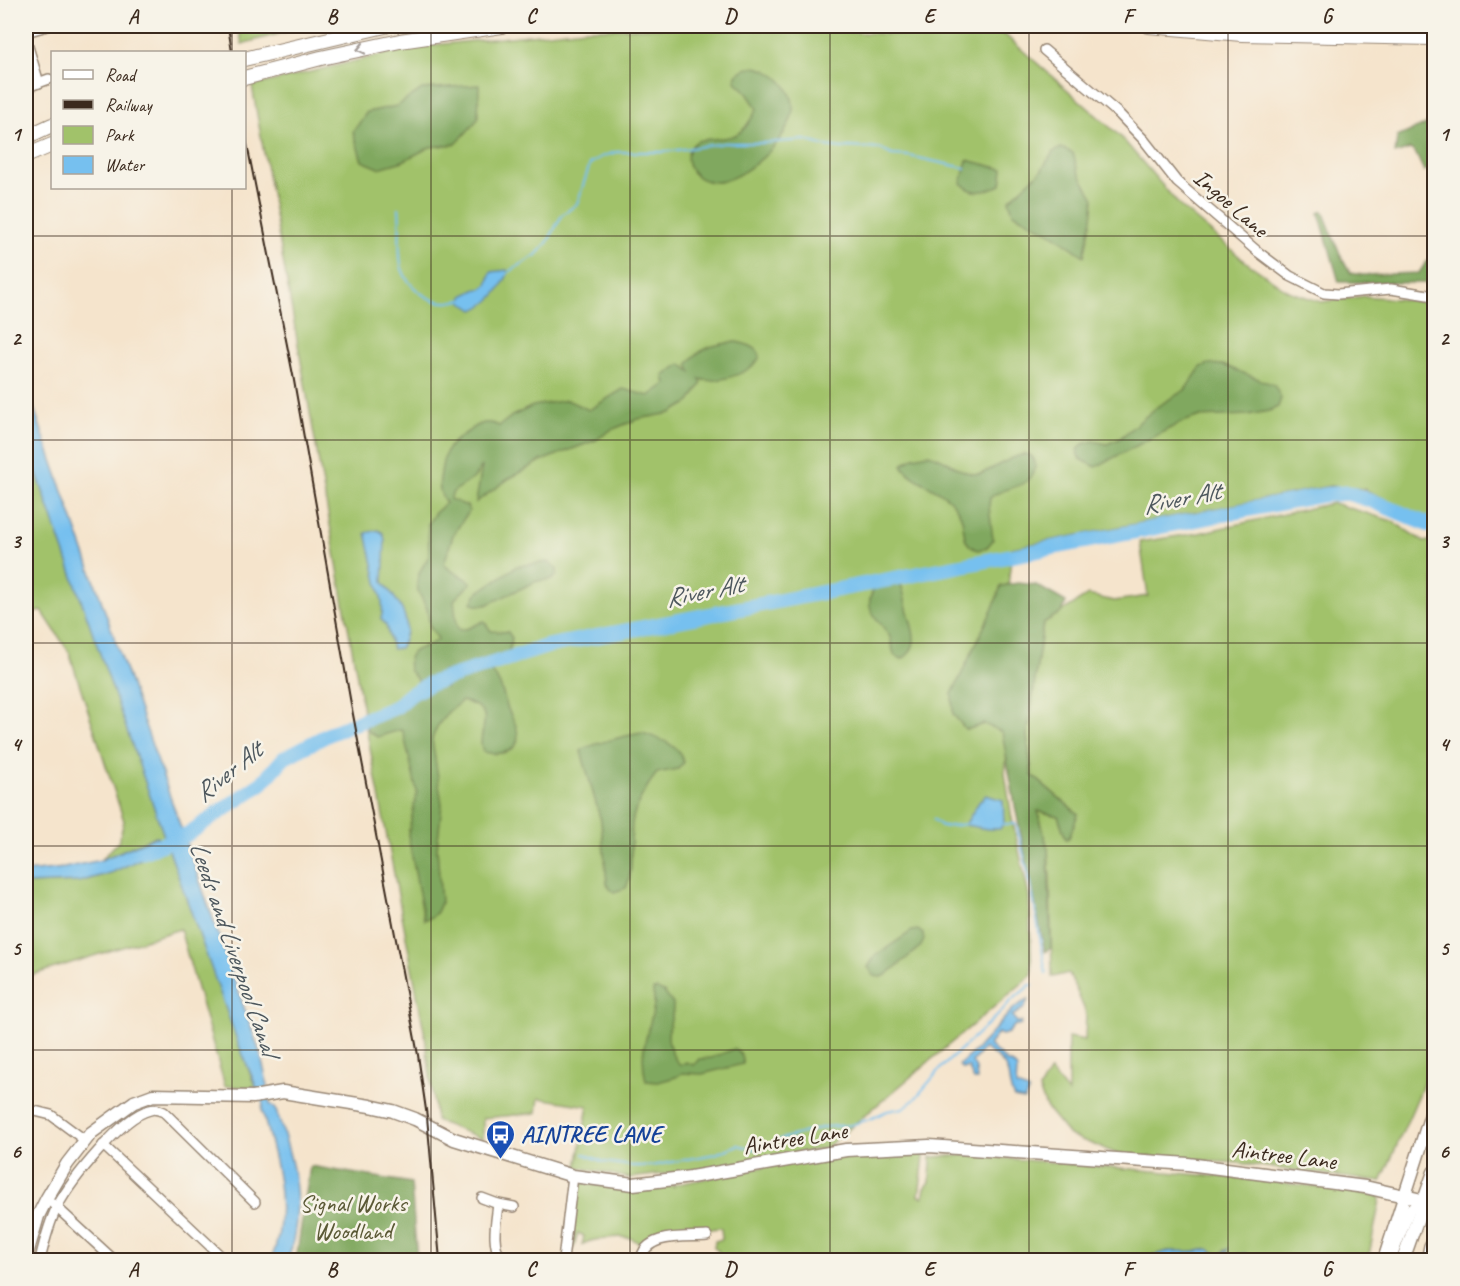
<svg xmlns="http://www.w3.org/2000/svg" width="1460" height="1286" font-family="Caveat,sans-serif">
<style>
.green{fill:#a1c26a;stroke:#6e7644;stroke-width:1.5}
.forest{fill:#80a85e;stroke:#5e693e;stroke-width:1.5}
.water{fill:#76c0ef;stroke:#587586;stroke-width:1.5}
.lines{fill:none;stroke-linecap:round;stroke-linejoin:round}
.stream{stroke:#76c0ef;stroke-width:2}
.river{stroke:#76c0ef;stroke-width:15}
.minor-casing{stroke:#988775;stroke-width:12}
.major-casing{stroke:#988775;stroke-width:15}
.highway-casing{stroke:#988775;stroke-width:16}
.minor{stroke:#fff;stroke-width:9}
.major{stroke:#fff;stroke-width:12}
.highway{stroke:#fff;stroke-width:14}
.rail{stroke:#3b2a1e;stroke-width:2}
.oneway{stroke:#a79f9a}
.grid{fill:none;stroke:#3b2a1e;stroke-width:1.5;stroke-opacity:0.55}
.labels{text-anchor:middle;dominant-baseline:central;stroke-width:5;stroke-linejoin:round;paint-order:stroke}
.street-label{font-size:24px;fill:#3b2a1e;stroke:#f7f3e8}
.transit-label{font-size:24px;font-weight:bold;fill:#164399;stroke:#f7f3e8;text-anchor:start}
.park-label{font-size:24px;fill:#5a5835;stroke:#f7f3e8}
.water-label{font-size:26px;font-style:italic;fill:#4d575d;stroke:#f7f3e8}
.neatline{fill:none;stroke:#3b2a1e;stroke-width:2}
.grid-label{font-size:20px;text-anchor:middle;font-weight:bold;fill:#3b2a1e}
</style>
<rect width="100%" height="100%" fill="#f7f3e8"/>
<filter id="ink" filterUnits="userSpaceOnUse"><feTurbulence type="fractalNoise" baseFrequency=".0167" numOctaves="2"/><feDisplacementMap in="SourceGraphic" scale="12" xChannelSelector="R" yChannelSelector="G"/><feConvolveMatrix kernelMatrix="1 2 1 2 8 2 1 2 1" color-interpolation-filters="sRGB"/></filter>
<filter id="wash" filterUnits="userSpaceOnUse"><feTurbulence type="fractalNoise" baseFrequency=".008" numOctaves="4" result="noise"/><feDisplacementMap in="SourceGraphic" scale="24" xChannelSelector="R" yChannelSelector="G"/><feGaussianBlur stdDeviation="1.35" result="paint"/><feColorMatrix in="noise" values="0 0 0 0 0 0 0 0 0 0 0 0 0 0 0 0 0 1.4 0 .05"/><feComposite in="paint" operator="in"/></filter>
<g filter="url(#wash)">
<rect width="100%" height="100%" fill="#f5e4cc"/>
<g class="green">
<path d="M238,26H290L295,29L242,44Z"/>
<path d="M733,26L928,36L1004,34L1121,137L1181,207L1246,262L1288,291L1321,302L1365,296L1417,301L1434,306V518L1429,520L1364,489L1330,486L1012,548L1008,587L1010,723L1005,773L1012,819L1029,896L1032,975L826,1148L715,1168L629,1178L577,1167L588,1106L539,1098L537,1113L483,1118V1139L436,1121L425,1036L365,722L252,86L413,47L586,29Z"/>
<path d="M26,443L252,1079L257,1088L225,1086L180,929L26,977V884L79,882L113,872L156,836L101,860L119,841L124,821L69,652L42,611L26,614Z"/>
<path d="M1333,503L1392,521L1424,542L1434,540V1046L1421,1090L1381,1182L1238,1163L1120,1155L1069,1135L1046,1107L1039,1089L1050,1071L1068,1093V1037L1085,1040L1086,1013L1069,973L1052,977L1050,878L1048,849L1038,811L1058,816L1078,814L1032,775L1027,736L1043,623L1088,595L1114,601L1148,596L1140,542L1199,533Z"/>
<path d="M923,1152L924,1157L919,1196L923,1197L925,1188L930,1182L931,1157L968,1155L1248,1179L1339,1189L1379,1196L1380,1200L1368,1260H1244L1245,1259L1240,1254L1230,1258L1225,1250L1223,1254H1217L1208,1249L1187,1253L1167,1251L1137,1260H721L719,1252L714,1247L715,1241L722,1239L721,1228C698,1230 657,1227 641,1245C637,1242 634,1239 629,1238C619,1236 588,1239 582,1245L584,1236L578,1233L574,1247H569L578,1182L621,1188L672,1186L674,1188L673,1185L809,1158Z"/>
</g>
<g class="forest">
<path d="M755,67C772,70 787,82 792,99C801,131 748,178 718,182C694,184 675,158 697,141C716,136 734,143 747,125C751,119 755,114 757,108L745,90L735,81L736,75L745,69Z"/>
<path d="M479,85L478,119L456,144L430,147L403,161L379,168L362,161L353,132L367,112L397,106L422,89Z"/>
<path d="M1427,124L1431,132L1434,131V167L1424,171L1415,152L1410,149L1395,154L1397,137Z"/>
<path d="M1061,148L1073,153L1078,171L1094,199L1092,219L1084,256L1054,235L1013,213L1009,200L1041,171L1053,152Z"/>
<path d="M967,160L1003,169L1001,185C984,191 975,197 961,183Z"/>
<path d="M1323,211L1342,259L1351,273L1363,275L1419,273L1426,262L1434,258V286L1424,283L1339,282L1319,213Z"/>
<path d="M736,342C795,353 726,388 699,379L702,383L690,402L671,413L638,419L611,430L596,440L541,461L510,478L476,502L482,466L474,478L453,492L450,499L467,506L469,511L453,535L444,564C449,572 463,575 471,583L454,600L457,627L460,630L469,628L484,621L491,631L508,632L512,638L508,656L475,668L445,676L443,670V675L420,683L409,670C405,644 425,651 438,639L430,627L427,609L418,591L417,581L420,571L429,556L428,524L434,514L446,503C437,490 439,483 442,467C445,447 452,442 469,431C480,423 486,420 499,426L512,416L533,406L567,400L589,410L623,389L649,396L666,384L664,376L681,364L691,372L688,364C699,347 717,344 736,342Z"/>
<path d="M1209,364L1223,365L1274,385L1281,398L1278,407L1269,411L1248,415L1197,417L1180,423L1096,467L1080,459L1078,455V450L1083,444L1093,441L1107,444L1119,439L1158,406L1185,390L1201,367Z"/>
<path d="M928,454C947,457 959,475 979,474C988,474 1033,438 1035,464C1036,465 1034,471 1033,473C1025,490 1004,486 990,498L989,506L993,540L987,547L978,550C962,545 965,532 962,519C960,513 956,507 952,502C938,486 913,483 902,465L914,457Z"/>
<path d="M549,562L557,569V575L553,579L537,581L486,605H476L472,603L477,593L517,566Z"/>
<path d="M899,580C904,589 904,598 907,608C911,626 923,647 902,659L895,656C892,650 892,643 890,637C880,618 859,611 876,585Z"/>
<path d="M1018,583L1036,585L1066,602L1062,612L1043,623L1027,736L1032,775L1078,814L1069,838L1066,839L1058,816L1038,811L1048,849L1051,948L1045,952L1016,811L1002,732L984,724L966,730L953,714L952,694L993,608L1001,586Z"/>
<path d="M491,671C501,682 503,695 508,709C510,715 514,720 516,726C524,752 503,756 483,752C474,730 503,711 462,701L449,711L438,725L432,739L442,804L437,848L441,903L437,912L432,917L424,920L408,835L417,792L403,731L400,730L377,737L368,731L365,722L399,708L432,686L444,684L446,689V684Z"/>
<path d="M643,733C659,739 678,743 684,762L678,769L657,773C647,785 637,803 633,818C628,842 636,865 626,888L614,892L610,889L607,883L601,821L581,751C586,745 632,734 643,733Z"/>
<path d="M918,930L923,934L924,940L921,946L886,975L881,977L874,976L868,967L875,956L912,931Z"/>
<path d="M657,989L664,992L673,1004C674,1024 662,1030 672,1053C675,1059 676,1062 681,1065L686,1062L694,1065L699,1059L711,1058L734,1049C740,1050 744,1058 743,1064L702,1074L682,1073L676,1077L658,1082L646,1081C638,1048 649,1035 654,1005C655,1000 653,995 653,990Z"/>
<path d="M310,1166L411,1183L417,1260H296Z"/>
</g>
<g class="water">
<path d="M507,270L508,274C500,290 491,303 474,310L462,302L463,296L477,289H482L487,285L491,272Z"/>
<path d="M26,386L260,1053L268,1086L266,1089L270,1104L275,1108C294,1161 306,1205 288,1260H271C291,1212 276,1159 262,1111L263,1103L238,1043L170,853L26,443Z"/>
<path d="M378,530L383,533L385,540L383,582C399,603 416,621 400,648L392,649L386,625L381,619C385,604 380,596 377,582C373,565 370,549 366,533Z"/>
<path d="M986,795L1003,800L1004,822L1000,829H987L965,825L979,802Z"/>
<path d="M157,836L162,849L113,872L79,882L26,884V872L64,868L101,860Z"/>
<path d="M1029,998L1023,1009L1012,1016L1017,1022H1022L1021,1025H1015L1008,1033L1002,1035L998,1033L989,1045L1007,1062L1013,1064L1017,1069L1016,1086L1028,1090L1029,1092L1024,1100L1014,1098C1009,1089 1010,1083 1008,1074C1006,1062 993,1055 984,1048L972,1062L976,1069L977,1080H974L968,1067L962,1069L959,1065L978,1048L1012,1010Z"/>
<path d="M1208,1249L1217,1254H1223L1228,1249L1227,1255L1230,1258L1245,1253V1259L1136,1260L1137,1258C1147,1260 1155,1254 1165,1252C1179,1249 1193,1254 1208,1249Z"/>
</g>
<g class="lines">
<g class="stream">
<path d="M399,208C401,226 397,252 402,269C408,286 427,302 445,302C451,303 457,300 463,300"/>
<path d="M506,274L536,255L547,243L562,215L577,204L590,164L601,157L616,152H664L724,143H763L805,140L825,146L842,148L849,147L881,149L892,155L909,156L965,168"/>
<path d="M933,819L943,827L966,824"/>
<path d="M1003,824H1016L1031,885L1046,974"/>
<path d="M584,1154L604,1162L632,1166H651L715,1154L738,1145L753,1149L765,1148L781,1139L824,1127L851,1125L870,1119L887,1111L903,1108L914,1100L941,1068L1002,1011C1009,1000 1021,994 1030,985H1033"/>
</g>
<path class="river" d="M143,852L188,834L262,783L284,758L331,733L396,707L411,694L429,684L548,646L1323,495L1347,493L1370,500L1434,527"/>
</g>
</g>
<g filter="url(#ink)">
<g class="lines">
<defs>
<g id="minor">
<path d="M26,32L47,26"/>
<path d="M26,40L39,83"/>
<path d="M1044,50L1119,114L1144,140L1177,182L1258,252L1290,276L1324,293L1338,294L1391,289L1434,296"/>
<path d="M30,86L49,79"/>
<path d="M35,1111L51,1115L86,1141"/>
<path d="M103,1145L225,1260"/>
<path d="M482,1198L498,1204"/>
<path d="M53,1204L114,1260"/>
<path d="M40,1260C44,1243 49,1223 57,1207C71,1181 122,1116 150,1110C155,1108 159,1110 164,1112L255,1202"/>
<path d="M501,1260C491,1242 496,1223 498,1204L514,1207"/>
<path d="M563,1260L573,1176"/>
<path d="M641,1260C645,1232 685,1238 707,1236"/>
<path d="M1391,1260L1410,1210L1417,1203L1423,1201L1434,1203"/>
<path d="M1426,1260L1429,1246L1434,1236"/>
</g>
<g id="major">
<path d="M26,1257L38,1216L47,1198L67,1164L91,1133L134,1102L153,1095L253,1097L283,1092L370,1106L393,1111L415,1119L454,1139L573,1176L633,1184L691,1177L846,1150L929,1146L1188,1164L1365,1187L1426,1201"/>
<path d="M1384,1260L1434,1105"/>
<path d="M1403,1260L1434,1172"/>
</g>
<g id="highway">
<path d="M1149,26L1242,34L1434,38"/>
<path d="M244,59L385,26"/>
<path d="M244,78L321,58L400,41L502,26"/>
<path d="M26,137L52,125"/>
<path d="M26,156L52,145"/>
</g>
</defs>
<use href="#minor" class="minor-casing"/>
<use href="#major" class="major-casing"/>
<use href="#highway" class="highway-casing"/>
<use href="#minor" class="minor"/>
<use href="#major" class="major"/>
<use href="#highway" class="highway"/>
<g class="rail">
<path d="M228,26L232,52"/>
<path d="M244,129L293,375L351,704L418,1055L427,1117L440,1260"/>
</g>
</g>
<defs><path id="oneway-chevron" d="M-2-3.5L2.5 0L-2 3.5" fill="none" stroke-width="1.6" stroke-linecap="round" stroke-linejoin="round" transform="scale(1.5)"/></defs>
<use class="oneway" href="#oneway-chevron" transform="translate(361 49) rotate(168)"/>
</g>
<path class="grid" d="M232,26V52M431,26V1260M630,26V1260M830,26V1260M1029,26V1260M1228,26V1260M232,188V1260M26,236H1434M26,440H1434M26,643H1434M26,846H1434M26,1050H1434"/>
<defs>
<symbol id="bus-pin" viewBox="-11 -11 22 30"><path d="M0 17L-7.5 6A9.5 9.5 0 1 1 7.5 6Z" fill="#1a4fb4" stroke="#f7f3e8"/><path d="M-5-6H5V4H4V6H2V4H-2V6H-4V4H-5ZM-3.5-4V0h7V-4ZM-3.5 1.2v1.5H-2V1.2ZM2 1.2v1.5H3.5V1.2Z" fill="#fff"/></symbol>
</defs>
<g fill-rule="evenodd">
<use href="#bus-pin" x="484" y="1118" width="33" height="45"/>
</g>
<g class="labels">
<g class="street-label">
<text transform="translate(1231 203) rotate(41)">Ingoe Lane</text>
<text transform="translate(795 1138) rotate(-9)">Aintree Lane</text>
<text transform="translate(1284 1155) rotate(7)">Aintree Lane</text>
</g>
<g class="transit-label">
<text x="521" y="1134">AINTREE LANE</text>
</g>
<g class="park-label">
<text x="353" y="1203">Signal Works<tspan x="353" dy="28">Woodland</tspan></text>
</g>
<g class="water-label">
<text transform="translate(1181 498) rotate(-11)">River Alt</text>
<text transform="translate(704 591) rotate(-11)">River Alt</text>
<text transform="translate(228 772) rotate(-39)">River Alt</text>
<text transform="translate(234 948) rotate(71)">Leeds and Liverpool Canal</text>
</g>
</g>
<rect width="1460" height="1286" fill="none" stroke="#f7f3e8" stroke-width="66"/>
<rect x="51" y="51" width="195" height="138" fill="#f7f3e8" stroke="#aca397" stroke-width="1.5"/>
<rect x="63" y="70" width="30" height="9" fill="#ffffff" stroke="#aca397" stroke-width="1.5"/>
<text x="105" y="81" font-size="18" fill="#3b2a1e">Road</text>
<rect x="63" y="100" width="30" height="9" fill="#3b2a1e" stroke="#aca397" stroke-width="1.5"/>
<text x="105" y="111" font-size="18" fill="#3b2a1e">Railway</text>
<rect x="63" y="126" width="30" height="18" fill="#a1c26a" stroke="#aca397" stroke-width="1.5"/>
<text x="105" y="141" font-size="18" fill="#3b2a1e">Park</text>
<rect x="63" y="156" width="30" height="18" fill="#76c0ef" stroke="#aca397" stroke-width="1.5"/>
<text x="105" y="171" font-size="18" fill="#3b2a1e">Water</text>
<rect x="33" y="33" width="1394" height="1220" class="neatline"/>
<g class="grid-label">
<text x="133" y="23">A</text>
<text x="332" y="23">B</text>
<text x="531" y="23">C</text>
<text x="730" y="23">D</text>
<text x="929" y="23">E</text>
<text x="1128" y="23">F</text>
<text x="1327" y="23">G</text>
<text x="16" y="141">1</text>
<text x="1444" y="141">1</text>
<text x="16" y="345">2</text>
<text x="1444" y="345">2</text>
<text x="16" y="548">3</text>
<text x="1444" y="548">3</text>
<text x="16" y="751">4</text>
<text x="1444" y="751">4</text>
<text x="16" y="955">5</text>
<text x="1444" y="955">5</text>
<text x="16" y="1158">6</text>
<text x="1444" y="1158">6</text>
<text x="133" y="1276">A</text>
<text x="332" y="1276">B</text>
<text x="531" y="1276">C</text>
<text x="730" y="1276">D</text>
<text x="929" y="1276">E</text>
<text x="1128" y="1276">F</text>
<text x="1327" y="1276">G</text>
</g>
</svg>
